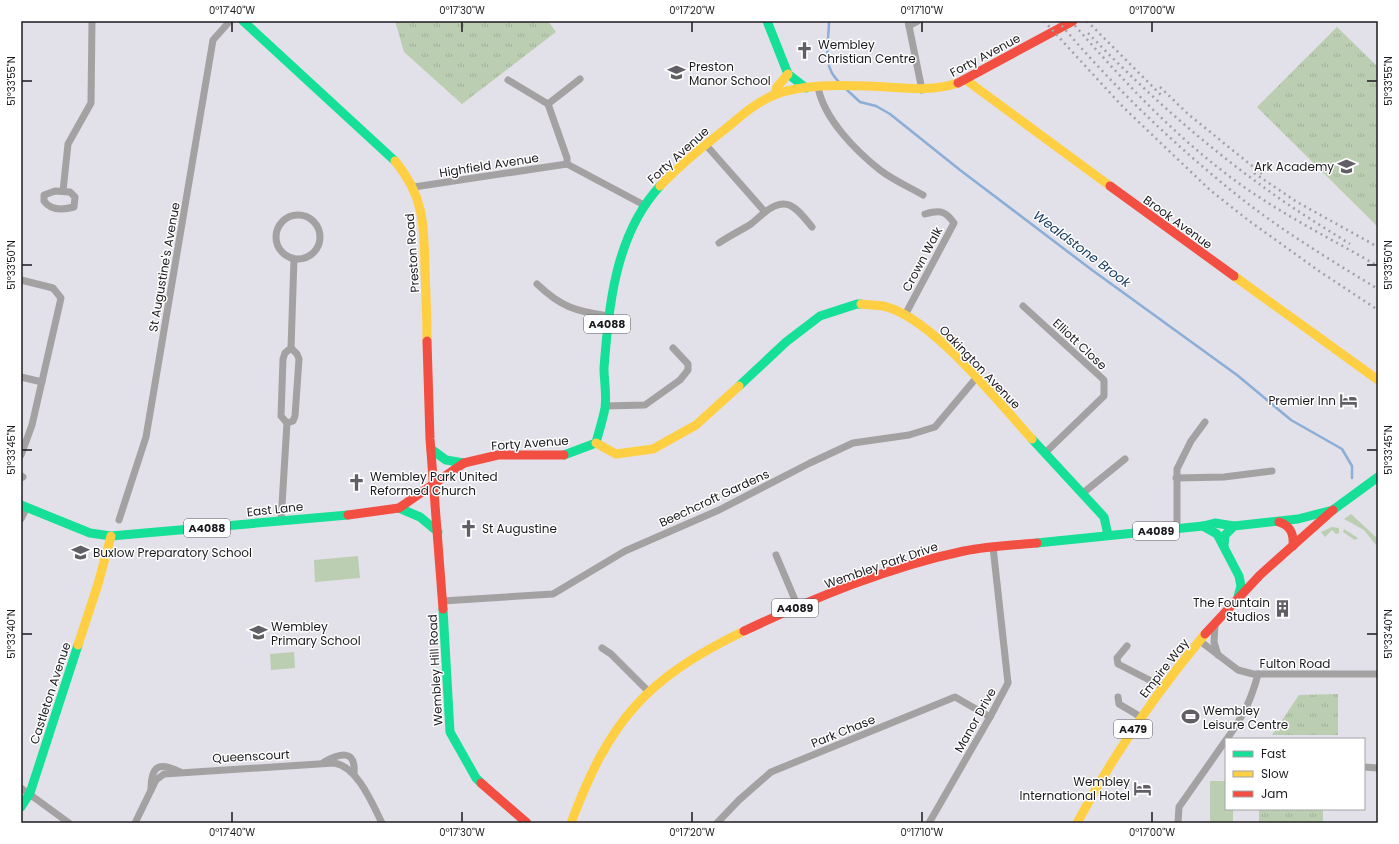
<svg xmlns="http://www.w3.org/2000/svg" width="1399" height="844" font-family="Poppins,sans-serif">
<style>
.green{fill:#bbceb2}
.park{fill:url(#park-tufts)}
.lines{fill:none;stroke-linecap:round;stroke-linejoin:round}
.stream{stroke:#8aaed8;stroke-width:2.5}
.street{stroke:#a3a1a2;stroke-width:7}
.fast{stroke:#16e098;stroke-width:9}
.slow{stroke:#ffcf43;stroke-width:9}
.jam{stroke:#f24e42;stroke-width:9}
.rail{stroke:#a2a1a4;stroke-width:2.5;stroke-dasharray:2 4;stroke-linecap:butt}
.ticks{fill:none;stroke:#1c1a1f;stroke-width:1.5}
.labels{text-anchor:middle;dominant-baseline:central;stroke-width:3;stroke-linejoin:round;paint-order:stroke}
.shield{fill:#fff;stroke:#605f62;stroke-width:1}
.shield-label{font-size:11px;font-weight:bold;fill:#1c1a1f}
.poi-label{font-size:12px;fill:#1c1a1f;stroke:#fff;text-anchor:start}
.street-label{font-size:12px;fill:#1c1a1f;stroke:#fff}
.water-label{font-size:13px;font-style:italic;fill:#13385d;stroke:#fff}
.neatline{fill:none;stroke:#1c1a1f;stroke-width:1.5}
.ticks-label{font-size:10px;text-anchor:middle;fill:#1c1a1f}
</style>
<defs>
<pattern id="park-tufts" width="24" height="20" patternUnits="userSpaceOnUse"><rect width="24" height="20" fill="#bbceb2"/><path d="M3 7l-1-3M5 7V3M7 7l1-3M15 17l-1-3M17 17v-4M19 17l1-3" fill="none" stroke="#a0b099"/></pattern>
</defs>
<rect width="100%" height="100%" fill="#e2e0e8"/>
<g class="green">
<path d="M1351,514L1378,539V545H1376L1364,530L1344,519Z"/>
<path d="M1332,527L1339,528V533L1336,534L1332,530L1325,537L1321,532Z"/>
<path d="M1344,529L1358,538L1355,540L1343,532Z"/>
<path d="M358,556L360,578L315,582L314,560Z"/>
<path d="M294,652L295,668L271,670L270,654Z"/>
<path d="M1210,781H1226V809H1233V823H1210Z"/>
</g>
<g class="park">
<path d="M395,21H548L556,32L462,104L404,52Z"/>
<path d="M1337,27L1378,67V227L1257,107Z"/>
<path d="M1338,694V735H1272L1299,695Z"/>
<rect x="1259" y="809" width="64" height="14"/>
</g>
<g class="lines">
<g class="stream">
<path d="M829,21C829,44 821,65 839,82"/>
<path d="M847,90L860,102L876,106L890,114L960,170L1092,270L1237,375L1291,420L1342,449L1352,466V478"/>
</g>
<g class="street">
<path d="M908,21L922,90"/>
<path d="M909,26L918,21"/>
<path d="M508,80L548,104L567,158V164"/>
<path d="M818,87C824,119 856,151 880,170C893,180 909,187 923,195"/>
<path d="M548,104L580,79"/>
<path d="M706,145L765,212"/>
<path d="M567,164L644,205"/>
<path d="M414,187L567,164"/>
<path d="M55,191L70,192L75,197L74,207C63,210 51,211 44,201V195Z"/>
<path d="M63,191L68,144L91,103L92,21"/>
<circle cx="298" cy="237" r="22"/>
<path d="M719,243C729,236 740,231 751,224C756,220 760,216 765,212C788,194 797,209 812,227"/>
<path d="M21,280L53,288L61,298L32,425L21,455"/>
<path d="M537,284C561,307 575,311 608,316"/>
<path d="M1023,306L1104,380V396L1045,453"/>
<path d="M905,315L954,223C945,210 939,210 925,214"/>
<path d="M21,377L42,382"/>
<path d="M605,406L645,405L680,380L688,370V364L673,348"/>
<path d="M287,423L281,416L283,359L285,353L291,348L294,259"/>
<path d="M287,423L293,421L295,416L299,359L297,354L291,348"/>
<path d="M21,476L23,477"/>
<path d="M1176,478L1224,477L1272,471"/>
<path d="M1083,493L1125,459"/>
<path d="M21,519L27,507"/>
<path d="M119,520L146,437L213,40L230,21"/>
<path d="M281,521L287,423"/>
<path d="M1177,529V469L1191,441L1205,422"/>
<path d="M776,555L798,607"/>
<path d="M443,601L553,594L625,551L719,510L810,463L853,443L909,435L935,427L977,377"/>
<path d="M1215,624L1214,642L1218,655"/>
<path d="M1200,641L1238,670L1253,674H1378"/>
<path d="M1127,646L1117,658L1118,664L1163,687"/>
<path d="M602,648L611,654L648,691"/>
<path d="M1118,697L1119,704L1141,717"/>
<path d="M1227,739C1243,716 1251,701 1258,674"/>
<path d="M324,762C339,754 356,748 354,773"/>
<path d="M1364,767L1378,768"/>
<path d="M21,788L69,823"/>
<path d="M151,790C151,766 158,761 180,772"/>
<path d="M135,823L156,780L164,774L334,763C357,766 372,803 382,823"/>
<path d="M717,823L739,800L771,772L955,697L990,717"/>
<path d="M929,823L990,717L1008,683L993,547"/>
<path d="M1178,823L1179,807L1226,740"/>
</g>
<g class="fast">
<path d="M243,21L395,161"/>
<path d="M767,21L788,74L806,88"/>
<path d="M739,386L786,342L820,316L857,304H861"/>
<path d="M1032,439L1104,517L1108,535"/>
<path d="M431,449L446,460L464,463"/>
<path d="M564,455L596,443C599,431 603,419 605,408C607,395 604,381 604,368C609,305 615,235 660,186"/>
<path d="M21,505L90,533L111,536L348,515"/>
<path d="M399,508L420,517L438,532"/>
<path d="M1203,526L1217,534L1239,576L1241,586L1238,597"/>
<path d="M1037,543L1203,526L1215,523L1234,526"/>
<path d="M1224,546L1225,535L1234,526L1298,519L1333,510L1378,477"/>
<path d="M443,609L450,732L476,778L481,783"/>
<path d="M21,807L30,793L78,645"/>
</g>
<g class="slow">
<path d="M966,80L1110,186"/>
<path d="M775,95L777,87L788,74"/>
<path d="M395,161C425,197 424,227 425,270C426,294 427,318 427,341"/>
<path d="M660,186C681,164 705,145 729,126C743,114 757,102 774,95C802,84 838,85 868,86C899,87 928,93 958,83"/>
<path d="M1234,276L1378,380"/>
<path d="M861,304C868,305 876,305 883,306C931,316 998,402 1032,439"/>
<path d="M596,443L616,454L653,449L696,425L739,386"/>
<path d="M78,645L98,584L111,536"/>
<path d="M571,823C609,721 645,679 744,631"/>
<path d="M1077,823C1113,755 1156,693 1205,634"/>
</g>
<g class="jam">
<path d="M958,83L1073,21"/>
<path d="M1110,186L1234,276"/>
<path d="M427,341L430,439L443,609"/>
<path d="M348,515L399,508L464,463L498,455H564"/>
<path d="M1279,522C1291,526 1294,534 1293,546"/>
<path d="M744,631C814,598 888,567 964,551C988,546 1013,545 1037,543"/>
<path d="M1205,634L1260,575L1333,510"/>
<path d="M481,783L527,823"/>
</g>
<g class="rail">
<path d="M1044,21L1123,107L1210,190L1248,220L1319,271L1378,310"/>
<path d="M1058,21C1108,81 1166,137 1227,187C1274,226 1327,258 1378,289"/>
<path d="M1071,21C1123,81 1179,141 1244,187C1287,217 1333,240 1378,266"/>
<path d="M1087,21L1162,96"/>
<path d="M1088,33C1143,90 1204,145 1269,191C1295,210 1323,227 1350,244"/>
<path d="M1160,87L1188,114L1262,174"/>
<path d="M1254,173L1297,202L1378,247"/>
</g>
</g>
<path class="ticks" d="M232,22V32M462,22V32M692,22V32M922,22V32M1152,22V32M22,81H32M1367,81H1377M22,265H32M1367,265H1377M22,450H32M1367,450H1377M22,634H32M1367,634H1377M232,812V822M462,812V822M692,812V822M922,812V822M1152,812V822"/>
<defs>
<symbol id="church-bare" viewBox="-9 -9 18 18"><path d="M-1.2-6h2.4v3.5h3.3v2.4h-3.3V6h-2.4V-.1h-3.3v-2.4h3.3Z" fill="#615f65" stroke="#fff" stroke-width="2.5" paint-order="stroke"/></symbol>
<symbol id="school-bare" viewBox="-9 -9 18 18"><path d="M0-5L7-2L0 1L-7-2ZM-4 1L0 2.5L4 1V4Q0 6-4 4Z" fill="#615f65" stroke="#fff" stroke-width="2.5" paint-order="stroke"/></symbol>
<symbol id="hotel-bare" viewBox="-9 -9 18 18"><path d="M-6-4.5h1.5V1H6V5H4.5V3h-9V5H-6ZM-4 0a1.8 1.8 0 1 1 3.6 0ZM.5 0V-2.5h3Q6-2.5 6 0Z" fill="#615f65" stroke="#fff" stroke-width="2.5" paint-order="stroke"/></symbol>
<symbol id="building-bare" viewBox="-9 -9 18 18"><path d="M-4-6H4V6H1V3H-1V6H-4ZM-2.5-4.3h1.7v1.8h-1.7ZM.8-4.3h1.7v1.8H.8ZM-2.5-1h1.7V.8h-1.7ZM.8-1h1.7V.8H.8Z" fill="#615f65" stroke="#fff" stroke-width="2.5" paint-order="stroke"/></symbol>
<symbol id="stadium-bare" viewBox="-9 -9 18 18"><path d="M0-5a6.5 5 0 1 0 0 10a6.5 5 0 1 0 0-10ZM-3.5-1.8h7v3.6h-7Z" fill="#615f65" stroke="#fff" stroke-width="2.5" paint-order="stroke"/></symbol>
</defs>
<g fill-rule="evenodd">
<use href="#church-bare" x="792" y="38" width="25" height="25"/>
<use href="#school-bare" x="664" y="60" width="25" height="25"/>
<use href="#school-bare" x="1334" y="154" width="25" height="25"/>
<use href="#hotel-bare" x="1336" y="388" width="25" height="25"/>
<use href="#church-bare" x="344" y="470" width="25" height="25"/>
<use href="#church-bare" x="456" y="516" width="25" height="25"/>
<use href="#school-bare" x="68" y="540" width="25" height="25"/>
<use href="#building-bare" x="1270" y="596" width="25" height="25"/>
<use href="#school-bare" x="246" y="620" width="25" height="25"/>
<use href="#stadium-bare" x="1178" y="704" width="25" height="25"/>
<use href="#hotel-bare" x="1130" y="776" width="25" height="25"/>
</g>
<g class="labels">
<g class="shield">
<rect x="584" y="315" width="46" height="18" rx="3"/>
<rect x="184" y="519" width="46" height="18" rx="3"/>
<rect x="1133" y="522" width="46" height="18" rx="3"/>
<rect x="772" y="599" width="46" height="18" rx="3"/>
<rect x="1114" y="720" width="38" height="18" rx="3"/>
</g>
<g class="shield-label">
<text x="607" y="324">A4088</text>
<text x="207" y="528">A4088</text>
<text x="1156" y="531">A4089</text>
<text x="795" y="608">A4089</text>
<text x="1133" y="729">A479</text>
</g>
<g class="poi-label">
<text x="818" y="44">Wembley<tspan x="818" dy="14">Christian Centre</tspan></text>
<text x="689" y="66">Preston<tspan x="689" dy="14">Manor School</tspan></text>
<text x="1334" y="166" text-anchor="end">Ark Academy</text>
<text x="1336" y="400" text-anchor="end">Premier Inn</text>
<text x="370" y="476">Wembley Park United<tspan x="370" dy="14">Reformed Church</tspan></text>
<text x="482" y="528">St Augustine</text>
<text x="93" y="552">Buxlow Preparatory School</text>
<text x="1270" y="602" text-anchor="end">The Fountain<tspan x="1270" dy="14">Studios</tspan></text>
<text x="271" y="626">Wembley<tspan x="271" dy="14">Primary School</tspan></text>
<text x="1203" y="710">Wembley<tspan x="1203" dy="14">Leisure Centre</tspan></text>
<text x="1130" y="781" text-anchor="end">Wembley<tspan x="1130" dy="14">International Hotel</tspan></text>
</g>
<g class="street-label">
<text transform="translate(985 55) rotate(-28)">Forty Avenue</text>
<text transform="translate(678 155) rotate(-42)">Forty Avenue</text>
<text transform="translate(489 165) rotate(-9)">Highfield Avenue</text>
<text transform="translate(1178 222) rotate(36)">Brook Avenue</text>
<text transform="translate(412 253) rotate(-94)">Preston Road</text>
<text transform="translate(922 259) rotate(-62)">Crown Walk</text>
<text transform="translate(164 267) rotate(-80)">St Augustine's Avenue</text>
<text transform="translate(1080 344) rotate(43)">Elliott Close</text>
<text transform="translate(980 367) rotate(46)">Oakington Avenue</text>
<text transform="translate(530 443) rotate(-4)">Forty Avenue</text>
<text transform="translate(714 498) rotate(-25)">Beechcroft Gardens</text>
<text transform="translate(275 509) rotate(-6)">East Lane</text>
<text transform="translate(881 565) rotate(-19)">Wembley Park Drive</text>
<text x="1295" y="663">Fulton Road</text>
<text transform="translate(1164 668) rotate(-52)">Empire Way</text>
<text transform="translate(435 670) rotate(-93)">Wembley Hill Road</text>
<text transform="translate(50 693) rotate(-72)">Castleton Avenue</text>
<text transform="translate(975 720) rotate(-61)">Manor Drive</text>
<text transform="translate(843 731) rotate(-22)">Park Chase</text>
<text transform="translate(251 756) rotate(-3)">Queenscourt</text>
</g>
<g class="water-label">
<text transform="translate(1082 249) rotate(37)">Wealdstone Brook</text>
</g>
</g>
<rect width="1399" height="844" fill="none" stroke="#ffffff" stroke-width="44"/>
<rect x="1225" y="738" width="140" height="72" fill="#ffffff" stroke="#a4a3a5"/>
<rect x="1233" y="751" width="20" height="6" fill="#16e098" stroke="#a4a3a5"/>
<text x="1261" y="758" font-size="12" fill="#1c1a1f">Fast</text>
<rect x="1233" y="771" width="20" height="6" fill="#ffcf43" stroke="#a4a3a5"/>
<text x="1261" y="778" font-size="12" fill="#1c1a1f">Slow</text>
<rect x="1233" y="791" width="20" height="6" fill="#f24e42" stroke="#a4a3a5"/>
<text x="1261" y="798" font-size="12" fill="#1c1a1f">Jam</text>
<rect x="22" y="22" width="1355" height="800" class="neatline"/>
<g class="ticks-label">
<text x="232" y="14">0°17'40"W</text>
<text x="462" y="14">0°17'30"W</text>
<text x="692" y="14">0°17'20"W</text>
<text x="922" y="14">0°17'10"W</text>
<text x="1152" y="14">0°17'00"W</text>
<text transform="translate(11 81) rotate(-90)" y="4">51°33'55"N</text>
<text transform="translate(1388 81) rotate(-90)" y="4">51°33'55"N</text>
<text transform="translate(11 265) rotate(-90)" y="4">51°33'50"N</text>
<text transform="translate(1388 265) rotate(-90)" y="4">51°33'50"N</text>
<text transform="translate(11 450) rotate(-90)" y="4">51°33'45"N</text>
<text transform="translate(1388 450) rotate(-90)" y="4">51°33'45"N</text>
<text transform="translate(11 634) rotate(-90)" y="4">51°33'40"N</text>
<text transform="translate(1388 634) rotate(-90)" y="4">51°33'40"N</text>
<text x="232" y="836">0°17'40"W</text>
<text x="462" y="836">0°17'30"W</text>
<text x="692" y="836">0°17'20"W</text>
<text x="922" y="836">0°17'10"W</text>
<text x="1152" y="836">0°17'00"W</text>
</g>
</svg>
